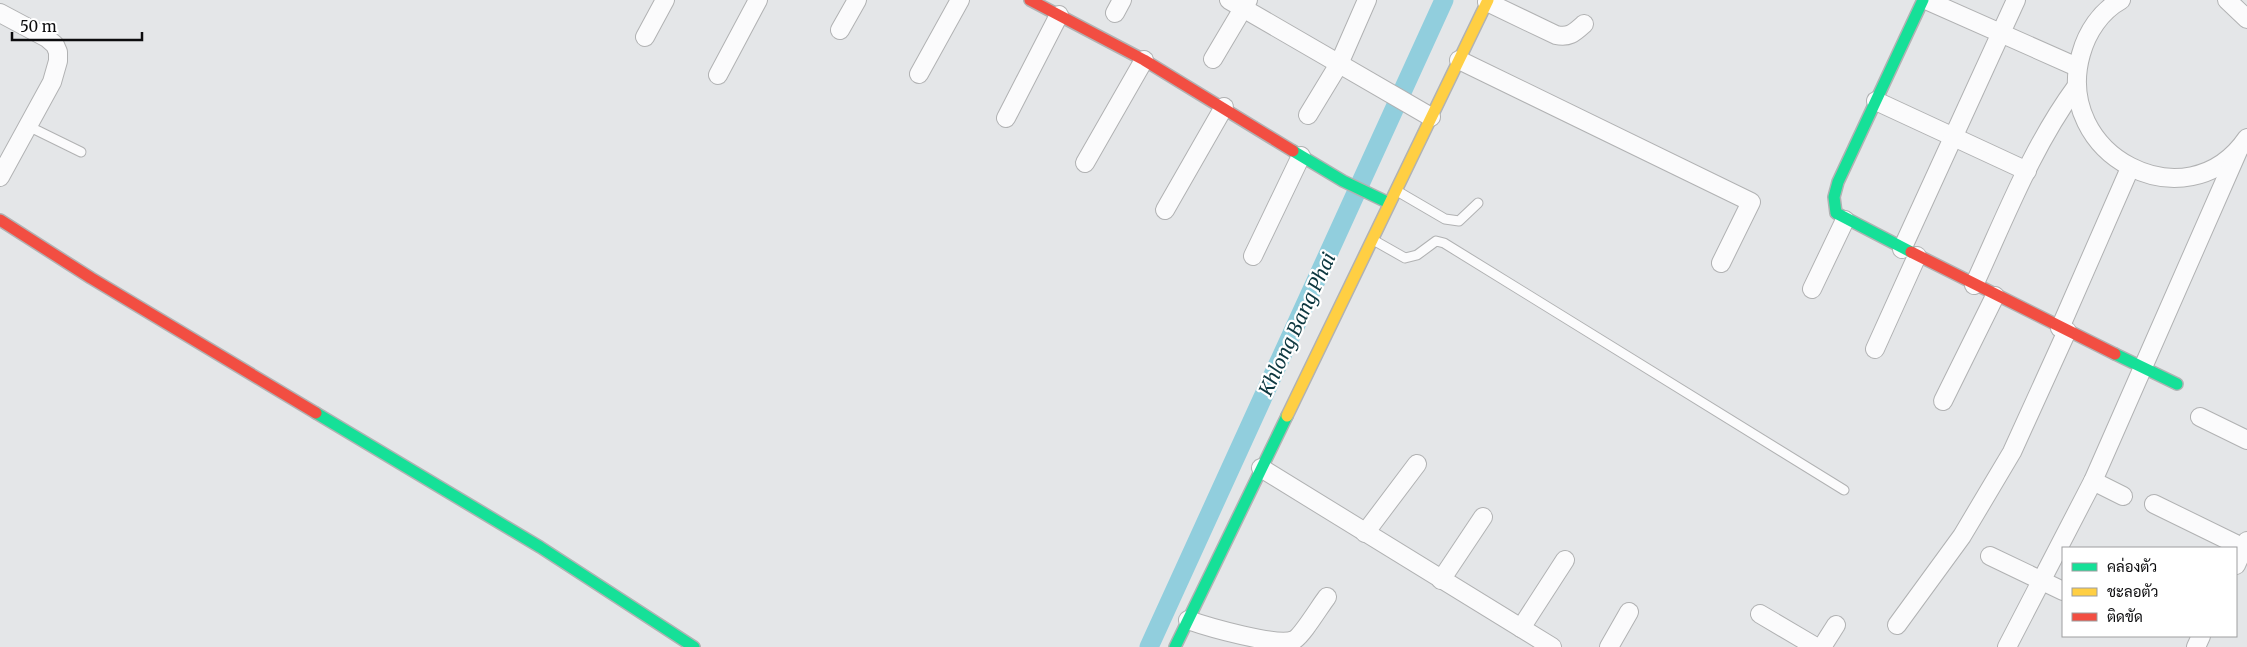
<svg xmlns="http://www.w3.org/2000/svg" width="2247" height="647" font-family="Merriweather,Sarabun,serif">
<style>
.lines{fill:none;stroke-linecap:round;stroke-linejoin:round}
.canal{stroke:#91cedd;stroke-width:19}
.lane-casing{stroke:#b1b2b3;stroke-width:11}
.street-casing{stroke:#b1b2b3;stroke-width:20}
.fast-casing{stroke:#b1b2b3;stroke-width:14}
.slow-casing{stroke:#b1b2b3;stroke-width:14}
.jam-casing{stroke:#b1b2b3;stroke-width:14}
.lane{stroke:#fbfbfc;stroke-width:9}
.street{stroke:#fbfbfc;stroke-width:18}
.fast{stroke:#16e098;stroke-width:11}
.slow{stroke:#ffcf43;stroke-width:11}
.jam{stroke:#f24e42;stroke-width:11}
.labels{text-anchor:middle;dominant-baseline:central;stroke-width:4.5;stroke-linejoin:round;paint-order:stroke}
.water-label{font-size:19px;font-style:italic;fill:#0e3840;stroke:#fff}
</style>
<rect width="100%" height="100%" fill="#e4e6e8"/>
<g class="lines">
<path class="canal" d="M1149,647L1444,0"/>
<defs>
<g id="lane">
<path d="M28,126L81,152"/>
<path d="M1397,191L1445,219L1459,221L1478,203"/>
<path d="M1375,241L1405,258L1417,255L1436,241L1444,243L1844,490"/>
</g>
<g id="street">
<path d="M1229,0L1431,117"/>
<path d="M1926,0L2077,67"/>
<path d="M2121,0C2101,11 2087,32 2081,54C2052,155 2187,226 2247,138"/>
<path d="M2227,0L2247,19"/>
<path d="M1487,2L1556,35C1569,38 1574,33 1584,24"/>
<path d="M0,13L47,38L55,45L58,52V61L52,82L0,177"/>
<path d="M1115,13L1122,0"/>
<path d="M840,30L857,0"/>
<path d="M645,37L665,0"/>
<path d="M1213,59L1248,0"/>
<path d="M1459,60L1751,202L1721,263"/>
<path d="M919,74L960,0"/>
<path d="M718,75L758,0"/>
<path d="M1876,101L2027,171"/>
<path d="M1308,115L1339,64L1367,0"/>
<path d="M1006,118L1059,15"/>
<path d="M1085,163L1144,60"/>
<path d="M1165,210L1224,107"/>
<path d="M1902,249L2016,0"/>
<path d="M1253,256L1301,156"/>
<path d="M1974,285C2005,218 2032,147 2076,87"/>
<path d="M1812,289L1845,220"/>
<path d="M2060,328L2130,168"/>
<path d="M1875,349L1917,256"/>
<path d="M1943,401L1995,296"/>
<path d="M2200,417L2247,440"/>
<path d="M1261,468L1552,647"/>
<path d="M2093,481L2123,496"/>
<path d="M2154,504L2244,548"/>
<path d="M1365,533L1417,464"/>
<path d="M1990,556L2063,591"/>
<path d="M2236,565L2247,541"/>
<path d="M1441,580L1483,517"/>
<path d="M1760,614L1816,647"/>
<path d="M1188,620C1208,627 1277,647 1294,640C1302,636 1320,606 1327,597"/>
<path d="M1897,625L1962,536L2012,452L2067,331"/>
<path d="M1521,628L1565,560"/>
<path d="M1609,647L1629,612"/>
<path d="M1822,647L1836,625"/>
<path d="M2007,647L2093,481L2238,151"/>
<path d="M2196,647L2201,636"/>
</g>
<g id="fast">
<path d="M1293,151L1343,181L1389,203"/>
<path d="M1911,252L1836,213L1834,197L1838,182L1923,0"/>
<path d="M2115,354L2177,384"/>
<path d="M316,413L540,547L694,647"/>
<path d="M1175,647L1287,416"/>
</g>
<path id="slow" d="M1287,416L1488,0"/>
<g id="jam">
<path d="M1030,0L1144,60L1293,151"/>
<path d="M0,220L91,278L316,413"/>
<path d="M1911,252L2115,354"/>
</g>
</defs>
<use href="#lane" class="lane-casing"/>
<use href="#street" class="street-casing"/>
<use href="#fast" class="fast-casing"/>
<use href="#slow" class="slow-casing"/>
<use href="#jam" class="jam-casing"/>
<use href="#lane" class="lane"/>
<use href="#street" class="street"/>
<use href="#fast" class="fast"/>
<use href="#slow" class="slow"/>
<use href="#jam" class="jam"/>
</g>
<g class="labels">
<g class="water-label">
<text transform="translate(1297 324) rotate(-65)">Khlong Bang Phai</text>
</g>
</g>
<rect x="2062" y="547" width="175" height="90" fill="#ffffff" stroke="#9e9e9f"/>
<rect x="2072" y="563" width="25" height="8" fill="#16e098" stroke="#9e9e9f"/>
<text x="2107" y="572" font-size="15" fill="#0c0c0e">คล่องตัว</text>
<rect x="2072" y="588" width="25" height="8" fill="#ffcf43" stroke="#9e9e9f"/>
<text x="2107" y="597" font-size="15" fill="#0c0c0e">ชะลอตัว</text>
<rect x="2072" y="613" width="25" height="8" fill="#f24e42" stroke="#9e9e9f"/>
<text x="2107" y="622" font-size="15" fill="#0c0c0e">ติดขัด</text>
<path d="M12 32v8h130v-8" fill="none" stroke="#0c0c0e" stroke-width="2.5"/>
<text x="20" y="32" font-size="15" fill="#0c0c0e" stroke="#ffffff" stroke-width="4" paint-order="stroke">50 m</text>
</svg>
